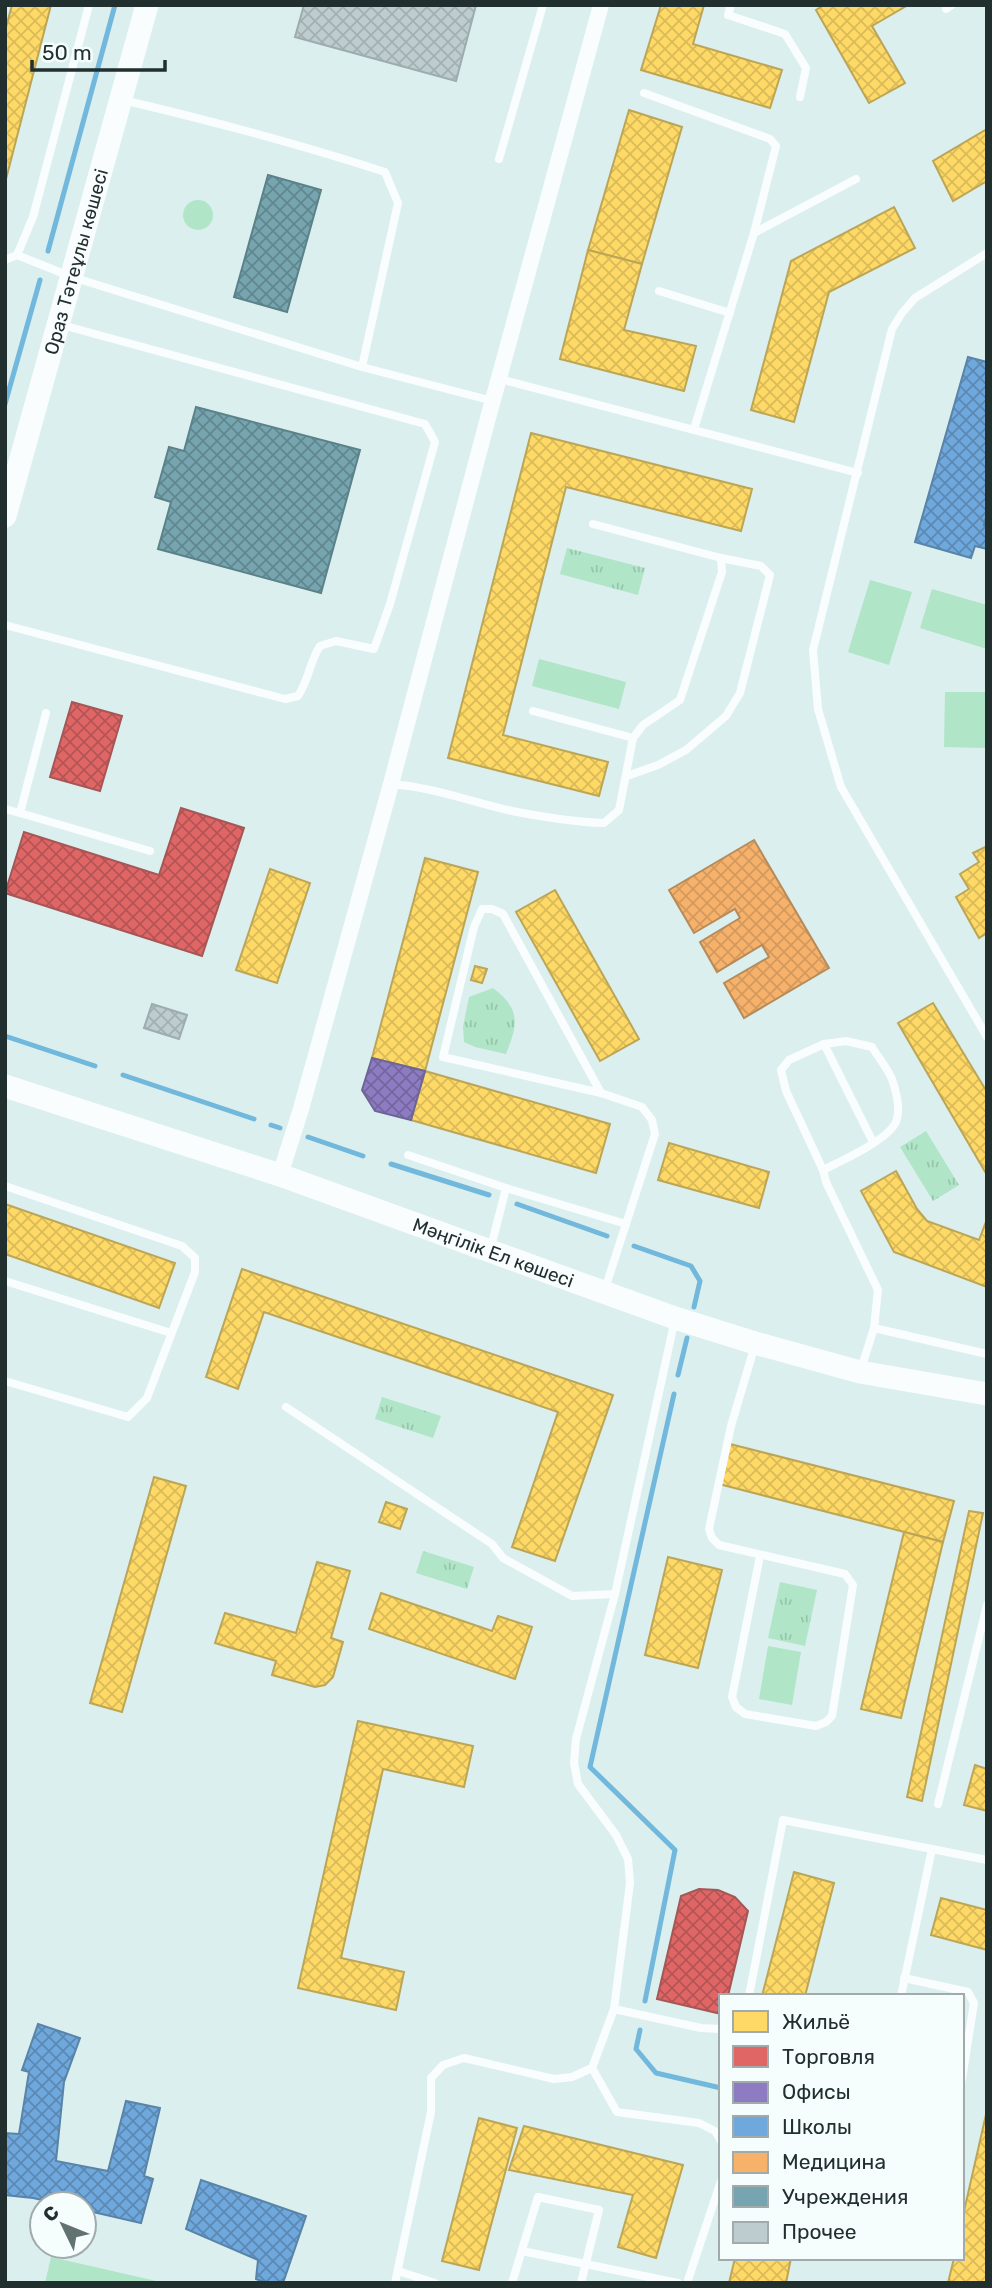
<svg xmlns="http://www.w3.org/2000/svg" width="992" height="2288" font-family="Rubik,sans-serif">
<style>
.green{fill:#b0e5c7}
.park{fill:url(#park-tufts)}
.homes{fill:url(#homes-cross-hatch);stroke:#bca656;stroke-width:2}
.shops{fill:url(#shops-cross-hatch);stroke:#a75656;stroke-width:2}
.offices{fill:url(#offices-cross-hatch);stroke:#6d6597;stroke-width:2}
.schools{fill:url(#schools-cross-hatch);stroke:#5884a8;stroke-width:2}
.health{fill:url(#health-cross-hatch);stroke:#b68b59;stroke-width:2}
.public{fill:url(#public-cross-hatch);stroke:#5c8289;stroke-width:2}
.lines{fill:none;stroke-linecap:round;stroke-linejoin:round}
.stream{stroke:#72b8dc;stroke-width:5}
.building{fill:url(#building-cross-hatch);stroke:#9dacae;stroke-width:2}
.lane{stroke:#fafdfd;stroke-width:8}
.street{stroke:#fafdfd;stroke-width:16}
.secondary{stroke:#fafdfd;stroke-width:23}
.labels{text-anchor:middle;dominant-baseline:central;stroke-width:7;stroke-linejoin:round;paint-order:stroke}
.street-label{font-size:19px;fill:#212f2f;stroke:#f6fefd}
</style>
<defs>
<pattern id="park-tufts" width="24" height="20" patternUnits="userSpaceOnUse" patternTransform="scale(1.75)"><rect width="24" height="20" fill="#b0e5c7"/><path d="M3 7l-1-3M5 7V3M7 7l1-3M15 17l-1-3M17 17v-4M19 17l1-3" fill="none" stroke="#97c5ab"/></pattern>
<pattern id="homes-cross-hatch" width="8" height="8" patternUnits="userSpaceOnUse" patternTransform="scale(1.75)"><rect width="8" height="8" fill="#ffd966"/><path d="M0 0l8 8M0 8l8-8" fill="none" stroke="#dabb59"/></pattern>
<pattern id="shops-cross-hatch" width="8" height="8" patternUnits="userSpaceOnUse" patternTransform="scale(1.75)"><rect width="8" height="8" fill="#e06666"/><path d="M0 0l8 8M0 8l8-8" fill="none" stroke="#b55454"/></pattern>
<pattern id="offices-cross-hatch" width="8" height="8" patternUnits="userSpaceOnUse" patternTransform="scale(1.75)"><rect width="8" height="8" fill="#8e7cc3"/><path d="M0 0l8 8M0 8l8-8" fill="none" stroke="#74669f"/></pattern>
<pattern id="schools-cross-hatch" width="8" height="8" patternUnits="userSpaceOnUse" patternTransform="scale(1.75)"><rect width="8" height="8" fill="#6fa8dc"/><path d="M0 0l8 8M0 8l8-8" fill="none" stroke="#5b89b3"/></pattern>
<pattern id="health-cross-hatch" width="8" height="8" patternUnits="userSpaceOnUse" patternTransform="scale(1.75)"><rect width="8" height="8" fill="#f6b26b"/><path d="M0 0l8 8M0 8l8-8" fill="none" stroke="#d3995d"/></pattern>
<pattern id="public-cross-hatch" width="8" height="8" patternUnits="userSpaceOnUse" patternTransform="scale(1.75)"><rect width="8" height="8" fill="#76a5af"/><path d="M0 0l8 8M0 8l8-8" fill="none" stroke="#60878f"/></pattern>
<pattern id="building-cross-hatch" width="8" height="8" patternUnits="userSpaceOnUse" patternTransform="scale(1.75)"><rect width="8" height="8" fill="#bdccce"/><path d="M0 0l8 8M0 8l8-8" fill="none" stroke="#a2b0b1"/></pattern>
</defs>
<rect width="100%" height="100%" fill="#dbefef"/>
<g class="green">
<circle cx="198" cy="215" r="15"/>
<path d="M870,580L912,592L889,665L848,652Z"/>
<path d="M932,589L987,605V649L920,628Z"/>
<path d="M539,659L626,682L619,709L532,686Z"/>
<path d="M945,692H987V748L944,747Z"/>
<path d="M768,1646L801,1652L792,1705L759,1699Z"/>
<path d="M51,2257L165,2283H45Z"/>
</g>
<g class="park">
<path d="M567,548L645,568L638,595L560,574Z"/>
<path d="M493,988C521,1009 518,1024 506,1054L475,1047L464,1042L463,1027L469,997Z"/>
<path d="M926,1131L959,1185L933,1201L900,1147Z"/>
<path d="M382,1397L441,1416L433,1438L375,1419Z"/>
<path d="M423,1551L474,1567L467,1589L416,1573Z"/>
<path d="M780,1582L817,1590L805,1646L768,1638Z"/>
</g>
<g class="homes">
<path d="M12,5H51L5,183V31Z"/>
<path d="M661,5H704L693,44L782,70L770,108L641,70Z"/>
<path d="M824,5H908L872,26L905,83L869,103L816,10Z"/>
<path d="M629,110L682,127L642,264L588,250Z"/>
<path d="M987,129V181L953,201L933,161Z"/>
<path d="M894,207L915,248L829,292L794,422L751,410L791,261Z"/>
<path d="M588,250L642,264L624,330L696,346L684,391L560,359Z"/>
<path d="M531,433L752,489L741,531L566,487L503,735L608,762L599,796L448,758Z"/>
<path d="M987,846V933L979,938L956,897L969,889L960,874L979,862L973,853Z"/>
<path d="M425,858L478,872L425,1071L372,1058Z"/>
<path d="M270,869L310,883L277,983L236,970Z"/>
<path d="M555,890L639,1039L600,1061L516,912Z"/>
<path d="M475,966L487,969L482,983L471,980Z"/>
<path d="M933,1003L987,1092V1175L898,1023Z"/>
<path d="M425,1071L610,1124L596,1173L411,1120Z"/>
<path d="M669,1143L769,1172L759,1208L658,1180Z"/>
<path d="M896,1171L917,1209L927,1221L979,1240L987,1219V1287L894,1252L861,1191Z"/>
<path d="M5,1204L175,1263L159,1308L5,1254Z"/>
<path d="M242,1269L613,1395L555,1561L512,1547L558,1412L264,1312L238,1389L206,1377Z"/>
<path d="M730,1444L954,1501L943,1542L719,1484Z"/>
<path d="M154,1477L186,1486L122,1712L90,1703Z"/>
<path d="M386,1502L407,1509L400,1529L379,1522Z"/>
<path d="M969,1511L983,1513L922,1801L907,1797Z"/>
<path d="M904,1532L943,1542L901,1718L861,1709Z"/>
<path d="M668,1557L722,1570L698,1668L645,1655Z"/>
<path d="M317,1562L350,1571L331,1638L343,1642L333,1677L325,1685L315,1687L272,1675L276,1661L215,1643L225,1613L296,1633Z"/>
<path d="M381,1593L492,1631L498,1616L532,1627L515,1679L369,1629Z"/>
<path d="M358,1721L473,1746L464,1787L383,1769L341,1958L404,1972L396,2010L298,1988Z"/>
<path d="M975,1765L987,1769V1811L964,1805Z"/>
<path d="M794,1872L834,1883L805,1996H762Z"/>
<path d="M941,1898L987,1910V1950L931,1935Z"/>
<path d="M987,2110V2283H948L954,2258H962V2220Z"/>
<path d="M479,2118L517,2128L479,2270L442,2261Z"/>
<path d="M524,2126L683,2165L656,2258L618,2247L633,2195L509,2170Z"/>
<path d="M735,2258H791L786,2283H729Z"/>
</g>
<g class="shops">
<path d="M72,702L122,716L100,791L50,777Z"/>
<path d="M181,808L244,828L202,956L5,893L24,832L159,875Z"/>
<path d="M699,1889L718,1890L735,1897L748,1911L728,1996H721V2014L657,1999L681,1896Z"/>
</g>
<path class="offices" d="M372,1058L425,1071L411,1120L375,1111L362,1090Z"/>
<g class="schools">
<path d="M968,357L987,362V514L984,525H987V549L975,546L971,558L915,542Z"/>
<path d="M38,2024L80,2038L64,2082L56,2161L108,2171L126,2101L160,2108L144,2176L153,2179L141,2223L84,2210V2204H60L33,2198L5,2195V2133L19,2134L29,2072L22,2070Z"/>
<path d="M201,2180L306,2216L283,2283H267L256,2279L258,2260L186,2229Z"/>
</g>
<path class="health" d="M754,840L829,968L744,1018L724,983L769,957L762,945L717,972L700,942L740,918L735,909L694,933L669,890Z"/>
<g class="public">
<path d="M268,175L321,190L287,312L234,297Z"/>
<path d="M196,407L360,450L321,593L158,549L171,502L155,497L169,447L184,451Z"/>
</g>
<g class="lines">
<g class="stream">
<path d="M48,251L115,5"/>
<path d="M5,404L40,280"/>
<path d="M5,1036L95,1066"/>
<path d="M123,1075L254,1119"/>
<path d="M271,1125L280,1128"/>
<path d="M308,1137L363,1156"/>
<path d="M391,1164L489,1195"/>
<path d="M517,1204L607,1236"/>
<path d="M634,1246L691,1266L700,1281L694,1307"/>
<path d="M678,1375L687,1338"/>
<path d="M645,2001L675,1850L590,1767L674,1394"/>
<path d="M640,2030L636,2049L656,2073L721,2088"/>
</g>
</g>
<g class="building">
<path d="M304,5H476L456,81L295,37Z"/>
<path d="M152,1004L187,1015L179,1039L144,1028Z"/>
</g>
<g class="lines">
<g class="lane">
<path d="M731,5L728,15L785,34L806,68L800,97"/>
<path d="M946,9L952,5"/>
<path d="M644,93L770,139L776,146L754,233L694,429"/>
<path d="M499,159L543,5"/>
<path d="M754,233L856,179"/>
<path d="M987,253L915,298L902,313L892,329L813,650L818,709L841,787L987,1037"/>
<path d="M17,255L72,277L362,367L398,203L385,172C299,144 212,121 123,100"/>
<path d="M5,260L17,255L33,217L89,5"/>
<path d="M659,291L730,313"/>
<path d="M362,367L493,401"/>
<path d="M500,379L858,473"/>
<path d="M5,625L285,699L298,696C309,680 309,663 320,646L336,641L374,649L390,604L435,442L425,424L62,325"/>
<path d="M533,711L633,738"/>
<path d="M627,776L658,765L686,750L726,716L740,693L770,575L761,566L721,558"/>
<path d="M391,784C432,787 472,802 512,811C543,817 572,822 604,823L619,810L633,738L643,725L680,700L722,572L721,558L593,524"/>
<path d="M5,809L20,813L46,713"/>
<path d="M20,813L150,851"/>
<path d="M601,1093L503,914L492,909H482L474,927L443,1057L601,1093L642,1107L652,1120L655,1134L605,1289"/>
<path d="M408,1155L506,1188L491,1247"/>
<path d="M823,1170L786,1091L781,1070L789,1060L824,1044"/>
<path d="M5,1186L182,1246L195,1258V1272L147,1398L128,1417L5,1381"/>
<path d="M506,1188L626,1224"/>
<path d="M5,1281L171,1333"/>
<path d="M874,1328L987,1354"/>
<path d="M755,1345L731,1426L709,1529L712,1538L719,1545L845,1574L853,1585L832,1716L826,1722L816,1726L745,1714L736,1707L732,1697L760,1556"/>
<path d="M861,1369L874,1328L878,1290L826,1182L823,1170C841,1161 888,1140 896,1122C901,1110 896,1091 892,1079C887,1068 878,1057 872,1047L846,1041L824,1044L873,1142"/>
<path d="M286,1407L492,1544L503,1558L572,1596L615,1594"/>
<path d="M938,1804L987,1605"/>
<path d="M904,1978L968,1992L974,2003L962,2079"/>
<path d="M749,1996L783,1820L932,1849"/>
<path d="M901,1996L932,1849L987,1860"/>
<path d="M614,2009L701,2028L721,2029"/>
<path d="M592,2068L617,2112L699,2123L715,2131L721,2141"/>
<path d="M522,2251L678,2283"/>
<path d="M398,2271L435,2283"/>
<path d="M395,2283L431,2112V2078L443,2065L464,2058L554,2079L572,2077L592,2068L614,2009L630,1883L628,1859L616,1835L578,1784L574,1763L576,1739L615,1594L675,1319"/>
<path d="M512,2283L538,2197L599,2210L581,2283"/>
<path d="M687,2283L721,2181"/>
</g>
<path class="street" d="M280,1175L301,1109L391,784L488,418L601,5"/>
<g class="secondary">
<path id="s1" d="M5,516L147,5"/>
<path id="s2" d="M5,1086L280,1175L675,1318L755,1343L860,1372L987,1394"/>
</g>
</g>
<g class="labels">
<g class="street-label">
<text stroke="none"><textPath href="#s1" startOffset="264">Ораз Тәтеұлы көшесі</textPath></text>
<text stroke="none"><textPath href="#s2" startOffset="516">Мәңгілік Ел көшесі</textPath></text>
</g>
</g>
<rect width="992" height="2288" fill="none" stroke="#212f2f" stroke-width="14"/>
<rect x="719" y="1994" width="245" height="266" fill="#f6fefd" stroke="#a1abab" stroke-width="2"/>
<rect x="733" y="2011" width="35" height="21" fill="#ffd966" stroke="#a1abab" stroke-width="2"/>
<text x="782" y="2029" font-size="21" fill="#212f2f">Жильё</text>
<rect x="733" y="2046" width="35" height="21" fill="#e06666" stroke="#a1abab" stroke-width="2"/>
<text x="782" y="2064" font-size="21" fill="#212f2f">Торговля</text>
<rect x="733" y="2082" width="35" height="21" fill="#8e7cc3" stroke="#a1abab" stroke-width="2"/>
<text x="782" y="2099" font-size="21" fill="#212f2f">Офисы</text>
<rect x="733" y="2116" width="35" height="21" fill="#6fa8dc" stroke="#a1abab" stroke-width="2"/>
<text x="782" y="2134" font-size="21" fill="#212f2f">Школы</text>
<rect x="733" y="2152" width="35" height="21" fill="#f6b26b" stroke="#a1abab" stroke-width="2"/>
<text x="782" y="2169" font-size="21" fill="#212f2f">Медицина</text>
<rect x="733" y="2186" width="35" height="21" fill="#76a5af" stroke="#a1abab" stroke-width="2"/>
<text x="782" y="2204" font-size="21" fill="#212f2f">Учреждения</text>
<rect x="733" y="2222" width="35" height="21" fill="#bdccce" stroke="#a1abab" stroke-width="2"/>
<text x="782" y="2239" font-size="21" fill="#212f2f">Прочее</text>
<g transform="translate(63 2225) rotate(313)"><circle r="33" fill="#f6fefd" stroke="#a1abab" stroke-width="2"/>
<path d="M0-5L12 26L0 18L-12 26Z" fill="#627272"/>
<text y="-10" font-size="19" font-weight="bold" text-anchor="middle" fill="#212f2f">С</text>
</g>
<path d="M32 60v10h133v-10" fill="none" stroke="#212f2f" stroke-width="3.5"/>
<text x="42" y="60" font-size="21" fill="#212f2f" stroke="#f6fefd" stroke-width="5" paint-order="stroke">50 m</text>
</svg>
